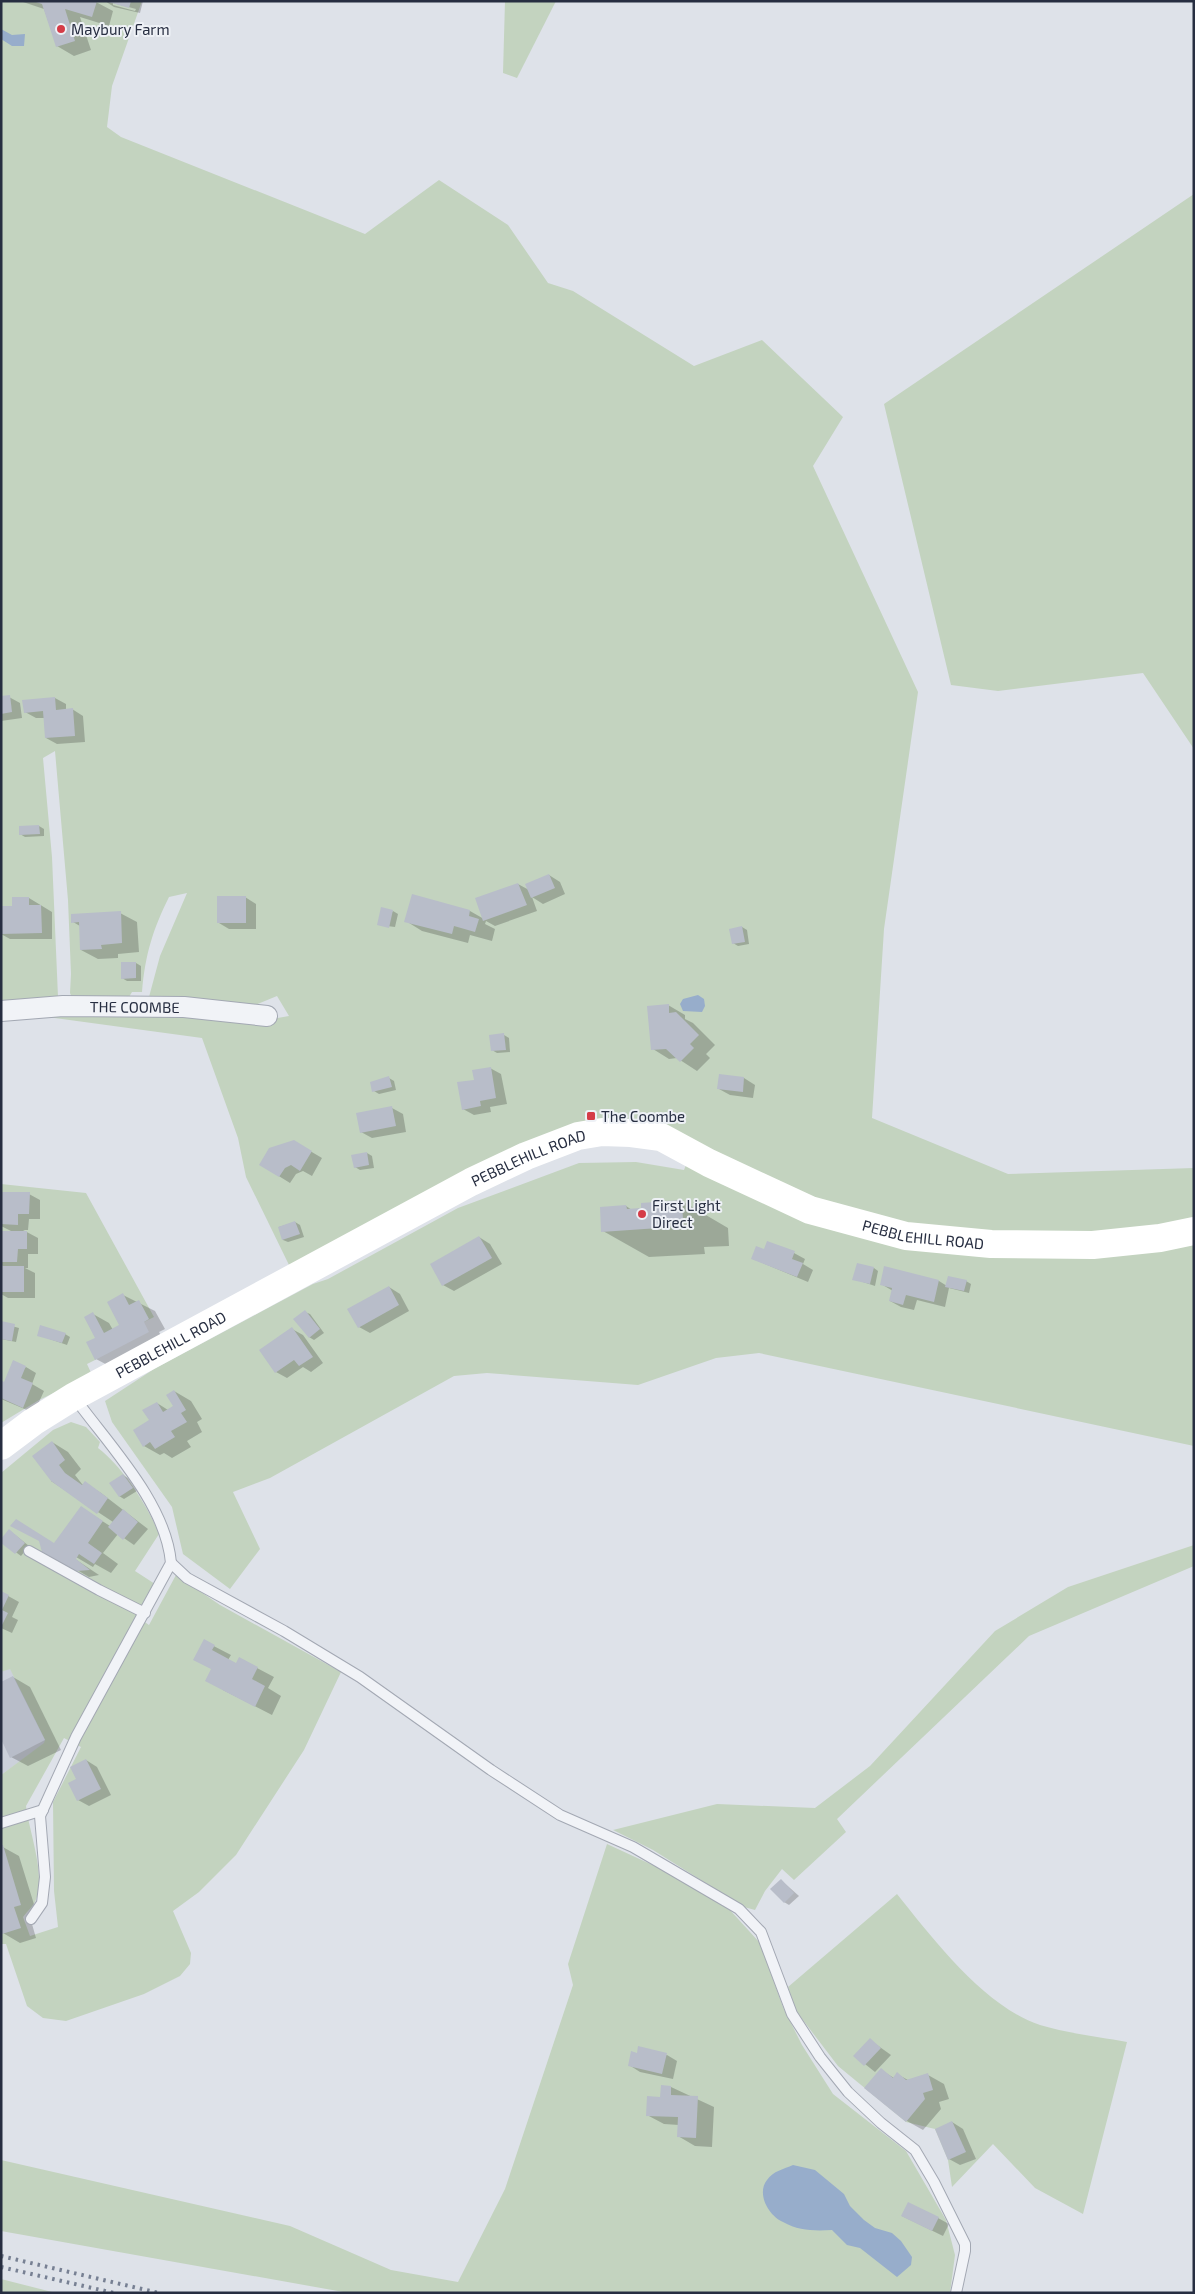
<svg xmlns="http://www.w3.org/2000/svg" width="1195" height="2294" font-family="'Exo 2',sans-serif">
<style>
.built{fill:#ccd1db}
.green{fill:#c3d3bf;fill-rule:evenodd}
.water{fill:#97adcb}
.shadow{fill:#0003;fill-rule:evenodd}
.building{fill:#b8bdc9}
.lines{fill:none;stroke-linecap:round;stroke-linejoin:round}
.service-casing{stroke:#a3a8b3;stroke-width:12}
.minor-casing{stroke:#a3a8b3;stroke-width:22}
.service{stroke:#f1f3f7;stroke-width:10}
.minor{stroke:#f1f3f7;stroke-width:20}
.secondary{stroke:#fff;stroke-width:28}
.rail{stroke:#778093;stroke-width:4;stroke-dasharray:2.5 5;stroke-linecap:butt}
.poi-dot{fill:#d53c48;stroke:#eef1f6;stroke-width:2}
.labels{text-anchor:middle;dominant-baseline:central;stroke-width:4;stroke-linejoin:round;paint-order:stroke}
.poi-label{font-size:15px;fill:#272e41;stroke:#eef1f6;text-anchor:start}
.street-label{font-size:15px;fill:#272e41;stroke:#eef1f6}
</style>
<rect width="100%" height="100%" fill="#dee2e9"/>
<path class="built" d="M10,1668L45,1740V1743L1,1775V1672Z"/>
<g class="green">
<path d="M1,1H142L112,86L107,127L121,137L365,234L439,180L508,225L548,283L573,291L694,366L762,340L843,417L813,466L918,692L884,929L872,1118L1008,1174L1194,1168V1446L759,1353L716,1358L638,1385L487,1373L454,1376L270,1478L233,1492L260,1549L230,1589L183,1554L172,1507L112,1422L105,1401L154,1369L313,1284L328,1279L458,1208L579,1163L636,1162L684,1170L694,1145L634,1124L289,1265L246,1177L238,1138L202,1038L40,1016L144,1012L255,1022L289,1016L277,996L253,1006L149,997L160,956L187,893L169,897C153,929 145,955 142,992H132L126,1002L73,1000L70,993L71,974L68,900L55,751L43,758L52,857L58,997L1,1002Z"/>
<path d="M505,1H556L517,78L503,73Z"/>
<path d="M1194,194V749L1143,673L998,691L951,685L884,404Z"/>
<path d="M1,1184L86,1193L154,1317L144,1322L95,1360L87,1364L92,1375L39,1400L1,1423Z"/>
<path d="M71,1422L86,1427L100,1442L98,1448C122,1466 148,1506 159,1534L135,1571L155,1584L136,1616L149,1625L176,1575L220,1605L341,1672L304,1750L236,1855L199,1892L173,1911L191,1953L190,1964L180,1976L144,1994L66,2021L43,2018L27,2006L6,1944H1V1775L44,1743L45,1740L10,1669L1,1672V1473L53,1430ZM64,1738L81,1747L53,1802L54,1891L58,1927L30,1936L23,1917C26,1913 32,1907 35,1902C47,1877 29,1832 26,1806Z"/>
<path d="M1194,1545V1566L1029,1636L837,1819L846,1832L794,1880L782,1869L765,1891L755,1910L744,1907L653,1850L613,1830L717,1804L815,1808L870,1766L995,1631L1068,1587Z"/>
<path d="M607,1844L659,1868L729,1909L760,1943L783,2007L802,2045L833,2094L906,2151L946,2220L955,2255L950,2293H349L1,2231V2160L290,2226L391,2270L458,2282L505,2189L573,1985L568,1964Z"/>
<path d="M897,1894C933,1939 985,2007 1040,2025C1066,2033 1100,2037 1127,2042L1083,2214L1035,2188L993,2144L952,2187L948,2160L935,2129L906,2122L838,2066L796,2011L788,1987Z"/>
<path d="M1,2279L56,2293H1Z"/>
</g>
<g class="water">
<path d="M1,29L12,35L25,34L24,46H12L1,39Z"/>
<path d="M698,995L704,999L705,1006L702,1012L683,1011L680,1004L683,999Z"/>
<path d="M793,2165L815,2170L844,2194L850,2206L864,2220L875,2228L892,2233L901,2241L912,2257L911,2265L897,2277L860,2248L847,2245L832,2230C815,2231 799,2231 783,2222C769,2216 756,2194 767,2180C773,2171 784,2169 793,2165Z"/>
</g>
<g class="shadow">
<path d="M20,1H94L113,11L109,26L80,17L91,50L74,56L57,46L44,9Z"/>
<path d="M105,1H143L140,13L114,7ZM113,3L136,9L135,11L113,5Z"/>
<path d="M9,697L20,703L22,718L1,721V698Z"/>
<path d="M55,698L66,704V710L72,709L83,716L85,742L57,744L46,738L45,718H36L25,712Z"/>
<path d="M39,826L44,829V836L25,837L20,834V827Z"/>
<path d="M549,875L560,882L565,894L543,904L532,897L537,911L495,926L486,921L485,924L495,929L492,941L470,935L468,943L422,931L406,921L470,911L484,919L518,884L529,890Z"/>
<path d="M245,897L256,904V929H229L219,923Z"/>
<path d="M29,898L52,912V939H10L1,934V907H14V899Z"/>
<path d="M393,911L398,914L395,927L379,925Z"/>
<path d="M120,913L137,922L139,952L118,954V958L98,959L81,950L80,926L73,922Z"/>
<path d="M742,927L747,930L749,944L738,946L733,943Z"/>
<path d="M136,963L141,966V981H127L122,978Z"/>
<path d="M668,1005L685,1015V1019L693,1023L715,1045L706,1054L710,1058L697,1071L677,1058L669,1059L653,1049Z"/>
<path d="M504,1035L509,1038L510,1052L497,1053L492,1050Z"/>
<path d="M490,1068L501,1074L507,1104L490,1107L491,1112L474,1115L463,1109L475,1081Z"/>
<path d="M720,1076L744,1078L755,1085L753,1098L730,1095L719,1089Z"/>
<path d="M389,1078L394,1081L396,1090L379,1094L374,1091Z"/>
<path d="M392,1108L403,1114L406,1132L372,1138L361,1132Z"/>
<path d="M305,1148L322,1158L312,1176L303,1171L296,1174L290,1183L261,1165Z"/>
<path d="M367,1153L372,1156L374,1168L360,1170L355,1167Z"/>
<path d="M1,1193L29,1194L40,1200V1219H29L28,1230H23L38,1238V1254H28V1268H25L35,1273V1298H8L1,1294V1267H5L1,1265V1232H13L1,1226Z"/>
<path d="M682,1201L728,1228L729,1246L704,1247L705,1254L649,1257L603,1231L626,1206L632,1210Z"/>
<path d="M295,1222L300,1225L304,1237L288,1242L283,1240L279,1227Z"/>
<path d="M479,1237L490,1244L502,1264L454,1291L443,1285Z"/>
<path d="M765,1250L794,1253L805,1259L803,1264L813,1270L808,1282L753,1259Z"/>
<path d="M874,1268L878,1271L875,1286L854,1279Z"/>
<path d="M939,1281L947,1286L966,1281L971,1284L969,1293L949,1288L945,1307L917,1300L914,1310L901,1307L890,1301L893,1291L881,1284Z"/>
<path d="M389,1287L400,1294L409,1311L370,1333L359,1327Z"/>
<path d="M123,1295L155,1311L165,1329L159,1332L164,1341L113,1368L96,1359L97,1338L93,1314L109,1323L113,1330L120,1326Z"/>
<path d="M305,1312L310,1314L324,1333L314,1340L309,1337Z"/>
<path d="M1,1323L19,1328L16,1342L1,1339Z"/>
<path d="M292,1329L303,1335L323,1363L311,1372L303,1367L287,1378L276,1372Z"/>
<path d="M65,1334L70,1337L67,1345L38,1335Z"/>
<path d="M26,1367L36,1373L32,1384L44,1391L34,1413L1,1399V1382L5,1383Z"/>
<path d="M174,1391L191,1401L202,1419L197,1422L202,1432L187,1441L191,1447L172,1458L164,1453L160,1455L144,1446L157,1403L168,1410L174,1406Z"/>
<path d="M52,1442L68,1452L81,1469L75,1475L82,1484L84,1485L85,1483L101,1493L148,1529L134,1545L118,1534L103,1553L118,1564L111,1573L95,1564L93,1567L76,1557L82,1508L110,1526L113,1522L51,1481Z"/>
<path d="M123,1475L128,1478L137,1491L124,1499L119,1496Z"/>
<path d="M27,1527L99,1575L89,1577L55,1557Z"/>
<path d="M14,1534L29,1546L21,1556L1,1541Z"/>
<path d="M1,1592L19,1602L12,1617L18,1620L12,1633L1,1628Z"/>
<path d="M204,1641L231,1655L228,1660L237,1664L257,1668L274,1677L268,1688L281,1696L272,1715L223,1690L212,1669Z"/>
<path d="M13,1677L30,1687L61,1750L28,1766L11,1757Z"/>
<path d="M86,1760L97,1767L111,1795L89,1806L78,1800L77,1779Z"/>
<path d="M1,1846L19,1856L37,1914L30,1917L36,1938L20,1943L3,1933L1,1927Z"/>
<path d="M781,1880L799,1896L789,1905L784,1902Z"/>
<path d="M870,2040L891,2055L875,2072L855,2056Z"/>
<path d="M667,2055L677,2061L673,2079L640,2072L629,2065Z"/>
<path d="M881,2070L894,2078L897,2074L908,2080L928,2075L944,2084L949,2099L939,2102L941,2109L923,2130L907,2121Z"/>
<path d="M671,2087L714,2107L712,2147L695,2146L678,2136L679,2125L664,2124L647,2115Z"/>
<path d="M952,2122L963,2129L976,2159L960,2165L949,2159Z"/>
<path d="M902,2216L938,2218L949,2224L943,2236Z"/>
</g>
<g class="building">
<path d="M33,1H97L92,17L65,9L75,41L56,47L42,4Z"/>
<path d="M105,1H131L129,8Z"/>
<path d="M10,695L12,712L1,714V696Z"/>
<path d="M55,697L56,710L73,708L75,736L45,738L43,711L24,713L22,700Z"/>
<path d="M39,825L40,834L19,835V826Z"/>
<path d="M549,874L555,888L531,898L525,884Z"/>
<path d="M518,883L527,905L483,921L475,898Z"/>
<path d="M412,894L470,910L469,916L479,919L475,932L454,926L452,934L404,922Z"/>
<rect x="217" y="896" width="29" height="27"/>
<path d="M12,897H29V905H41L42,933L1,934V906H12Z"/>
<path d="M381,907L393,910L389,928L377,925Z"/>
<path d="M121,911L122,943L101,945L102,949L80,950L79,922L71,923V914Z"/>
<path d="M742,926L745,942L732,944L729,929Z"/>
<path d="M121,962H136V978L121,979Z"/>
<path d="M669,1004V1013L676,1012L699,1035L690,1044L694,1048L680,1062L666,1049L651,1050L647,1006Z"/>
<path d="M504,1033L506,1050L491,1051L489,1035Z"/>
<path d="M491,1067L496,1098L480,1101L481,1106L462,1110L457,1082L474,1080L472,1070Z"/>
<path d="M719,1074L744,1077L743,1092L717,1089Z"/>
<path d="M389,1076L392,1087L372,1092L370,1082Z"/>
<path d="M392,1106L396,1126L360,1133L356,1113Z"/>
<path d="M294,1140L312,1151L300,1171L291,1165L285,1168L279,1177L259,1165L269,1148Z"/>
<path d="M367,1152L369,1165L354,1168L351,1155Z"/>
<path d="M1,1192H30L29,1214H18V1225L1,1224Z"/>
<path d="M682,1200L683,1220L659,1221V1228L601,1232L600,1207L626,1205L627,1209L641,1208V1203Z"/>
<path d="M295,1221L300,1234L282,1240L278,1227Z"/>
<path d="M1,1231H27V1249H18L17,1262H1Z"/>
<path d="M479,1236L492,1258L442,1286L430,1264Z"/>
<path d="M767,1241L795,1251L792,1259L803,1263L797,1277L751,1259L756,1246L764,1249Z"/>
<path d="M857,1263L874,1267L870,1284L852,1280Z"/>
<rect x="1" y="1266" width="23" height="26"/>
<path d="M884,1266L939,1280L934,1302L906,1295L903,1305L889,1301L892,1288L880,1285Z"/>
<path d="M948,1276L967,1280L964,1291L945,1287Z"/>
<path d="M389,1286L399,1305L358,1328L347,1309Z"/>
<path d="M123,1293L129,1305L139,1300L149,1319L144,1322L149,1332L95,1360L86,1342L95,1338L84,1317L93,1312L104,1333L119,1325L107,1302Z"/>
<path d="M305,1310L320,1329L309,1338L293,1319Z"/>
<path d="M1,1321L15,1324L12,1341L1,1339Z"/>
<path d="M40,1325L66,1333L62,1343L37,1336Z"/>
<path d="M292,1327L313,1357L299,1366L294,1360L275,1373L259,1350Z"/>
<path d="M13,1360L26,1366L21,1378L33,1383L23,1408L1,1398V1380L4,1382Z"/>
<path d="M174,1390L186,1410L181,1413L187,1422L171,1431L175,1437L155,1449L150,1442L143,1447L133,1430L149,1420L142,1410L157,1402L163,1412L173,1406L166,1395Z"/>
<path d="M52,1441L65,1460L59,1465L65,1473L82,1485L85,1481L108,1498L97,1514L51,1481L32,1456Z"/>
<path d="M123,1474L133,1488L119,1497L109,1483Z"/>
<path d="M81,1506L103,1521L88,1543L102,1553L94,1564L79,1554L76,1559L90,1570L77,1571L72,1569L42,1552L39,1541L10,1526L16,1519L54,1543Z"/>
<path d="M123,1509L138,1522L123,1540L108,1527Z"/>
<path d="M9,1529L25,1543L15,1554L1,1543V1539Z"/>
<path d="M1,1591L9,1595L2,1610L8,1613L1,1627Z"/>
<path d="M204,1639L215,1645L212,1650L236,1663L239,1657L258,1667L252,1679L265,1686L255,1707L205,1681L211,1669L193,1660Z"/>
<path d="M13,1676L45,1740L10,1758L1,1739V1682Z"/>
<path d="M86,1759L101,1789L77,1801L68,1783L76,1779L70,1767Z"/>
<path d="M1,1845H3L21,1905L14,1907L21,1928L2,1934Z"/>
<path d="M781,1879L794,1893L784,1903L770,1889Z"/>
<path d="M870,2038L881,2048L864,2066L853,2056Z"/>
<path d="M638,2046L667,2053L662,2074L628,2066L631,2051L637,2053Z"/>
<path d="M881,2068L893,2078L897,2072L906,2080L928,2073L933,2090L923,2093L925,2099L906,2122L864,2088Z"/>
<path d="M661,2085L671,2086V2095L698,2096L696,2138L677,2137L678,2117L646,2116L647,2096L660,2097Z"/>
<path d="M952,2121L966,2152L948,2160L935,2129Z"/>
<path d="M908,2202L939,2217L932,2231L901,2216Z"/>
</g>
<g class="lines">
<defs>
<g id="service">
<path d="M29,1551L99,1590L145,1613"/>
<path d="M171,1563L187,1578L284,1631L360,1677L491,1770L560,1815L633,1847L739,1909L761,1932L792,2014L820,2057L848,2092L881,2123L915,2150L934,2182L965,2244V2251L956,2293"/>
<path d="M1,1823L43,1810"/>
<path d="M31,1919L42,1903L45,1877L40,1816L76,1737L171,1563C166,1503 108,1444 74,1397"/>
</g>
<g id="minor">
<path id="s1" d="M1,1011L63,1006L184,1007L267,1016"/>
</g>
</defs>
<use href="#service" class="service-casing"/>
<use href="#minor" class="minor-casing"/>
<use href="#service" class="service"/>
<use href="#minor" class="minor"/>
<path class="secondary" id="s2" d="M1,1446L33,1422L73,1397L471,1182L526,1156L578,1136L602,1132L631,1133L661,1137L709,1163L810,1210L906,1236L991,1244L1093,1245L1160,1238L1194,1231"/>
<g class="rail">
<path d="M1,2256L159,2293"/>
<path d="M1,2267L114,2293"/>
</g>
</g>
<g class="poi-dot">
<circle cx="61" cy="29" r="5"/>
<rect x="586" y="1111" width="10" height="10" rx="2.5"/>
<circle cx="642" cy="1214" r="5"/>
</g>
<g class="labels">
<g class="poi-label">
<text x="71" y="29">Maybury Farm</text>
<text x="601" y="1116">The Coombe</text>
<text x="652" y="1205">First Light<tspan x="652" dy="17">Direct</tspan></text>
</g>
<g class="street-label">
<text stroke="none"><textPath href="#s1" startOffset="134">THE COOMBE</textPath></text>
<text stroke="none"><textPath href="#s2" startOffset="602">PEBBLEHILL ROAD</textPath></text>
<text stroke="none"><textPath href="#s2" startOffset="1022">PEBBLEHILL ROAD</textPath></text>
<text stroke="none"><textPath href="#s2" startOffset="198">PEBBLEHILL ROAD</textPath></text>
</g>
</g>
<rect width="1195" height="2294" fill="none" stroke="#272e41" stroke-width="5"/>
</svg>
